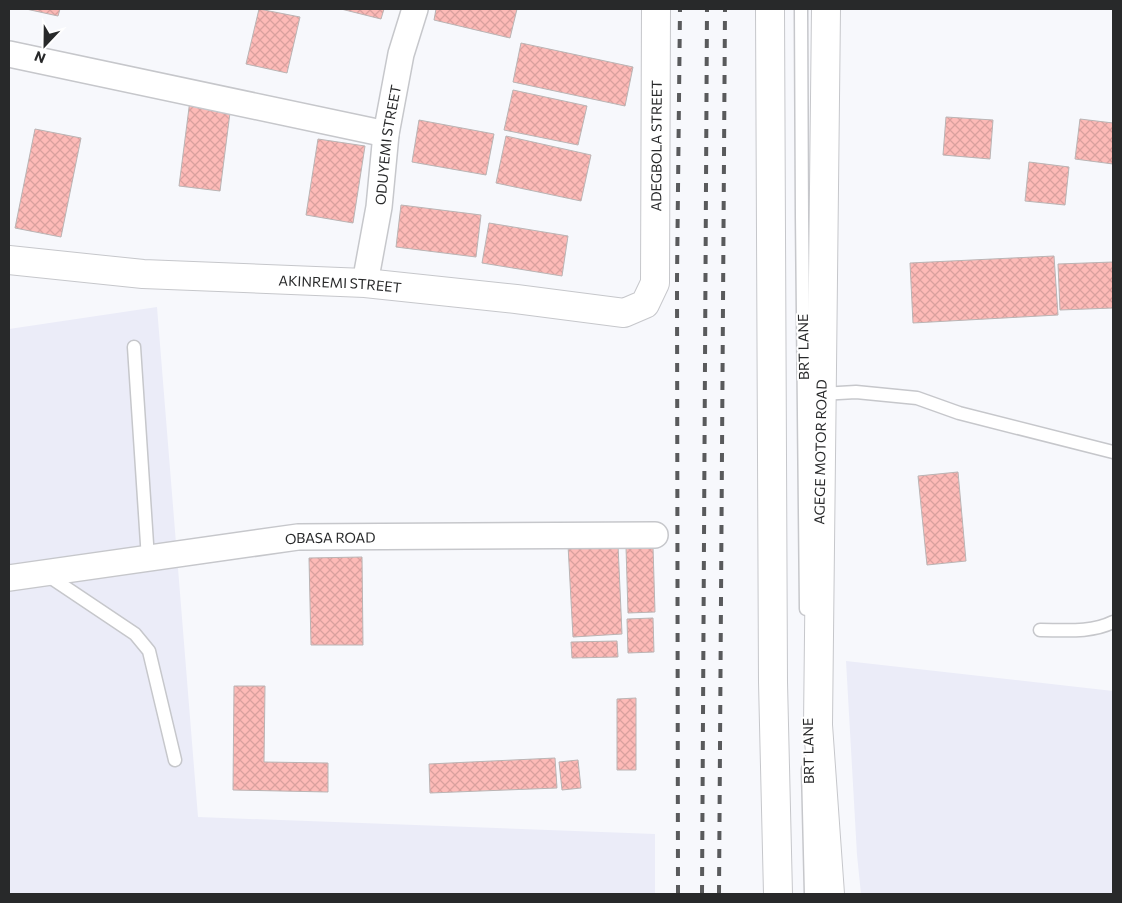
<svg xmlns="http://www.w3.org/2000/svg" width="1122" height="903" font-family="Commissioner,sans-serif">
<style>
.built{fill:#ebecf8}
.building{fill:url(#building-cross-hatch);stroke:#bab4b4}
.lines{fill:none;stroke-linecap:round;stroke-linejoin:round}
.service-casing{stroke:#c6c7cb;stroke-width:15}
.minor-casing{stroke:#c6c7cb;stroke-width:28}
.tertiary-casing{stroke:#c6c7cb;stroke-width:30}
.trunk-casing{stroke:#c6c7cb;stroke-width:30}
.service{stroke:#fff;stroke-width:12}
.minor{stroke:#fff;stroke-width:25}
.tertiary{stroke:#fff;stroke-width:28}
.trunk{stroke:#fff;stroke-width:28}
.rail{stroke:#595a5c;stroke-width:4;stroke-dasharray:9 9;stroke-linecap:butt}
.labels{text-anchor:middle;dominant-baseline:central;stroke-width:4;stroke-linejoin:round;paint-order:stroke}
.street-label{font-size:14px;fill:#28292a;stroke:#fff}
</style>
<defs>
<pattern id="building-cross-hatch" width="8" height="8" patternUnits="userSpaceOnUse" patternTransform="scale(1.25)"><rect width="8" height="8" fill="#fdbab7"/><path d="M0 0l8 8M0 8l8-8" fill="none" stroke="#d9a09e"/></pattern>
</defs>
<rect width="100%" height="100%" fill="#f7f8fc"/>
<g class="built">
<path d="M157,307L198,817L655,834V894H9V329Z"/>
<path d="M846,661L1113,691V894H861L857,855Z"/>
</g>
<g class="building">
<path d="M26,9H60L58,16Z"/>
<path d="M259,9L300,17L287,73L246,64Z"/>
<path d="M341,9H384L381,19Z"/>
<path d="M436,9H517L510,38L434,20Z"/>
<path d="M521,43L633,67L625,106L513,82Z"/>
<path d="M513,90L587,106L578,145L504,130Z"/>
<path d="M190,100L231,105L220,191L179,186Z"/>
<path d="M946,117L993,120L990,159L943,155Z"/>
<path d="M1080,119L1113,123V164L1075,159Z"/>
<path d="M419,120L494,134L486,175L412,162Z"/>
<path d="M35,129L81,138L61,237L15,228Z"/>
<path d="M506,136L591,155L581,201L496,183Z"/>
<path d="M318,139L365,146L353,223L306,215Z"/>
<path d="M1029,162L1069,167L1065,205L1025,201Z"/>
<path d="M401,205L481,215L476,257L396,247Z"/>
<path d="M489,223L568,236L562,276L482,263Z"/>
<path d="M1054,256L1058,315L913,323L910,263Z"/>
<path d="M1113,262V308L1060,310L1058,264Z"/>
<path d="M958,472L966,561L927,565L918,476Z"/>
<path d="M568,545H618L622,634L573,637Z"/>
<path d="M626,547H653L655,612L628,613Z"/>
<path d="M362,557L363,645H311L309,558Z"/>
<path d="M653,618L654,652L628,653L627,619Z"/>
<path d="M617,641L618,657L572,658L571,642Z"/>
<path d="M234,686H265L264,762L328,763V792L233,790Z"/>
<path d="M636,698V770H617V699Z"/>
<path d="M555,758L557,788L430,793L429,764Z"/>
<path d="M578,760L581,788L562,790L559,762Z"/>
</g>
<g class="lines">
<defs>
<g id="service">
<path d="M801,9L802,216L806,609"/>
<path d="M134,347L148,559"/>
<path d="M821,394L856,392L917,398L959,413L1113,452"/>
<path d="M47,575L135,634L149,651L175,760"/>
<path d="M1040,630C1064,630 1091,633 1113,622"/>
<path d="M808,769L811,894"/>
</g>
<g id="minor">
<path d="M9,54L386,134"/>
<path id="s1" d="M365,283L379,207L386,134L401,54L415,9"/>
<path id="s2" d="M9,578L298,537L655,535"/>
</g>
<g id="tertiary">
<path id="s3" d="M9,260L143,274L365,283L516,299L624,313L645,304L655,283L656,9"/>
</g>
<g id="trunk">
<path d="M770,9L773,682L778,894"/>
<path d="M826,9L818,725L830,894"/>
</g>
</defs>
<use href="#service" class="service-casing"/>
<use href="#minor" class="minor-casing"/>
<use href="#tertiary" class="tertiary-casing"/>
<use href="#trunk" class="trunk-casing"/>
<use href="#service" class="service"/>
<use href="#minor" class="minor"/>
<use href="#tertiary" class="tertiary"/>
<use href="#trunk" class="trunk"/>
<g class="rail">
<path d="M678,894L677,279L680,9"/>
<path d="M702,894L707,9"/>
<path d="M719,894L725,9"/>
</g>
</g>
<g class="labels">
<g class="street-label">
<text stroke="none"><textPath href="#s1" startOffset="140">ODUYEMI STREET</textPath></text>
<text stroke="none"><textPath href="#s3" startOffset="801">ADEGBOLA STREET</textPath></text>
<text stroke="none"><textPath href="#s3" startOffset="332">AKINREMI STREET</textPath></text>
<text transform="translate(803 347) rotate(-91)">BRT LANE</text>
<text transform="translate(820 452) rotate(-89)">AGEGE MOTOR ROAD</text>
<text stroke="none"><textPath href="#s2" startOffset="324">OBASA ROAD</textPath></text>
<text transform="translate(808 751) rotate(-91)">BRT LANE</text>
</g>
</g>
<rect width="1122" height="903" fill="none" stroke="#28292a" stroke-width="20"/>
<g transform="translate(45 45) rotate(202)" stroke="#ffffff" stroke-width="4" paint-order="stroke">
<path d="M0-4L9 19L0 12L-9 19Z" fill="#28292a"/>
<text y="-8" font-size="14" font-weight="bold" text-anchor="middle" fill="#28292a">N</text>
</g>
</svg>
